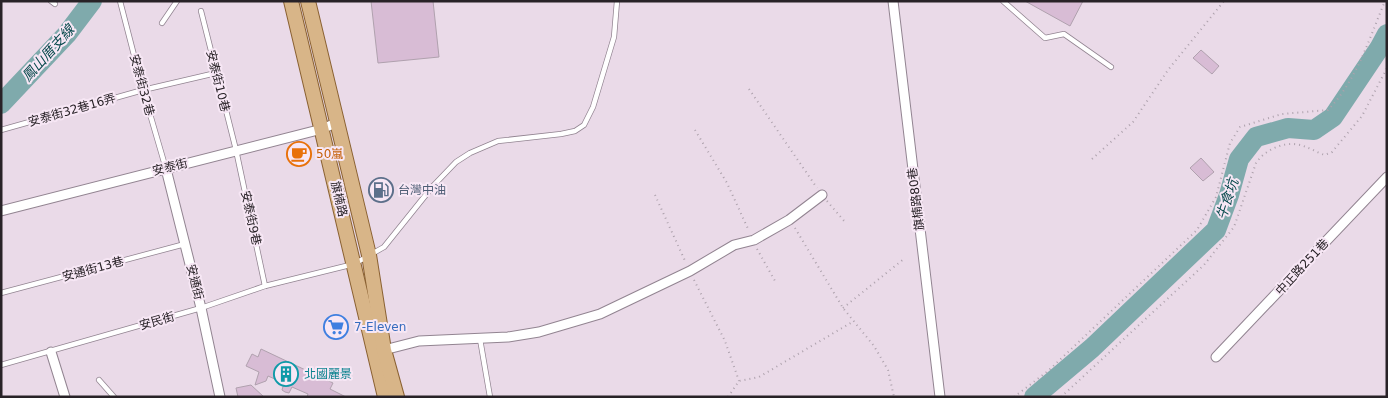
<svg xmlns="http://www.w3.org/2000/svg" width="1388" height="398" font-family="'DejaVu Sans','Noto Sans TC',sans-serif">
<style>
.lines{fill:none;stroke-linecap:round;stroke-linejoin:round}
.river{stroke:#7faaac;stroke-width:20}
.building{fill:#d8bcd5;stroke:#b0a1ae}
.service-casing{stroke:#928491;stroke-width:6}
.minor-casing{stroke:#928491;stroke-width:11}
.primary-casing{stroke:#8a6132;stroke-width:16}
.path{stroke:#aea2ad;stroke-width:2;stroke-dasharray:1 4;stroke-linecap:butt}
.service{stroke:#fff;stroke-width:4.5}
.minor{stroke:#fff;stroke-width:9}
.primary{stroke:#d8b588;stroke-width:14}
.labels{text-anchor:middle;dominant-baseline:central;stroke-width:4;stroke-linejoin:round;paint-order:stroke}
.street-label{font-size:12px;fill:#282227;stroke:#f7e7f5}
.food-label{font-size:12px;fill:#c56008;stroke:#f7e7f5;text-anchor:start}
.service-label{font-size:12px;fill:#4e5e75;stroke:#f7e7f5;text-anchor:start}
.shop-label{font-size:12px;fill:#366cbe;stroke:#f7e7f5;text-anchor:start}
.culture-label{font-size:12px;fill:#0d838f;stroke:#f7e7f5;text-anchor:start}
.water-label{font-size:14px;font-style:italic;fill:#084a4d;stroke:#f7e7f5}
</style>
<rect width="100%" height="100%" fill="#eadae8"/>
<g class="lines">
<g class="river">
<path d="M1,104L67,34L92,1"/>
<path d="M1034,397L1092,348L1216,230L1229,195L1239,159L1256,137L1288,128L1314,130L1333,117L1380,47L1387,34"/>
</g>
</g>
<g class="building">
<path d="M371,1H433L439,57L378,63Z"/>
<path d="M1025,1H1083L1070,26Z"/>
<path d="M1201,50L1219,66L1212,74L1193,58Z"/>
<path d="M1201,158L1214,172L1203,181L1190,168Z"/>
<path d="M261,349L333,383L330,389L346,397H307L308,394L292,387L289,393L285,392L282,390L284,383L268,376L266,381L255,385L259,372L246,366L252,354L258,357Z"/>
<path d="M251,385L264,397H238L236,388Z"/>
</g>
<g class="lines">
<defs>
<g id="service">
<path d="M51,1L55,4"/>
<path d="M120,1L143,90L166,169"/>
<path d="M1003,1L1045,38L1064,34L1111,67"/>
<path d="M201,11L236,150L265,286"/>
<path d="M162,23L177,1"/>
<path d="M1,130L143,90L216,73"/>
<path d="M1,293L185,244"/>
<path d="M480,339L490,397"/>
<path d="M1,365L201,308L265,286L354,264L384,247L433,186L456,162L470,153L498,141L561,134L575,131L584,125L593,107L614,37L617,1"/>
<path d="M99,380L114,397"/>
</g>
<g id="minor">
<path d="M893,1L940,397"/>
<path d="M166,169L201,308L220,397"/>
<path d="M1,211L322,129L338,122"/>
<path d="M384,350L419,341L508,337L539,332L600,314L690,271L734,245L754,240L789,220L822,195"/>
<path d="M51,352L65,397"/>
<path d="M1216,357L1387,177"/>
</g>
<g id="primary">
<path d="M291,1L385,397"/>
<path d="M308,1L369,255L384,350L397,397"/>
</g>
</defs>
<use href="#service" class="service-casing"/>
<use href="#minor" class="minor-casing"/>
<use href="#primary" class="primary-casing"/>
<g class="path">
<path d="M749,89L817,188"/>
<path d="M695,130L727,183L749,231"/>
<path d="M1092,159L1133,122L1168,70L1224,1"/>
<path d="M655,195L686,263"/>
<path d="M827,201L845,222"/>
<path d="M795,228L843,308L874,346L888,370L894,397"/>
<path d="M757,249L775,281"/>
<path d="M694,280L725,341L739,381"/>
<path d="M843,308L905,258"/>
<path d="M728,397L739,381L759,377L854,321"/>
<path d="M1014,397L1048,371L1197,230L1216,197L1230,143L1240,127L1282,114L1328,110C1357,80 1369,39 1385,1"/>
<path d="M1061,397L1204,265L1234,227L1256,163C1266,148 1289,139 1306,147C1312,149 1318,153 1325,155L1332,152L1362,116L1387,68"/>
</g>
<use href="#service" class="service"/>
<use href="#minor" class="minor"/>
<use href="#primary" class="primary"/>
</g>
<defs>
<symbol id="cafe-ring" viewBox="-11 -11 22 22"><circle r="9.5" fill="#f7e7f5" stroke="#e8710a" stroke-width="1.5"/><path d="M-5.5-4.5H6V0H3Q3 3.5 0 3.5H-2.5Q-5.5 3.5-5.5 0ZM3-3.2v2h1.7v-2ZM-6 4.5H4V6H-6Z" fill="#e8710a"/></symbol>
<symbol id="fuel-ring" viewBox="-11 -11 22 22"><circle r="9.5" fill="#f7e7f5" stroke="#5c6f8a" stroke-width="1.5"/><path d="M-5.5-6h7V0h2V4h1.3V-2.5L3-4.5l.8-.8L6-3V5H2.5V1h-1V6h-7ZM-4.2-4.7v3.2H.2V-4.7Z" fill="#5c6f8a"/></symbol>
<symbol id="supermarket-ring" viewBox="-11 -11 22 22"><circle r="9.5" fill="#f7e7f5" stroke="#3f7fe0" stroke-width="1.5"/><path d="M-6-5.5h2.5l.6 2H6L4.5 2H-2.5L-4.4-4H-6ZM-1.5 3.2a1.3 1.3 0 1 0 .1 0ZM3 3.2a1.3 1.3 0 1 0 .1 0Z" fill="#3f7fe0"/></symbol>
<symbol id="building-ring" viewBox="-11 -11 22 22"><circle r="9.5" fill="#f7e7f5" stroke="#0f9aa8" stroke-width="1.5"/><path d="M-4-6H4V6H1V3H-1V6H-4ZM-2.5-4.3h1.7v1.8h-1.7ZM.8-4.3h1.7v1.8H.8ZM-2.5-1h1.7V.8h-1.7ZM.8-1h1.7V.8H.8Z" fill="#0f9aa8"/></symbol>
</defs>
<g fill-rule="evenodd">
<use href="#cafe-ring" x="285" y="140" width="28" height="28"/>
<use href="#fuel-ring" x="367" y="176" width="28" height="28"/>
<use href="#supermarket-ring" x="322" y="313" width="28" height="28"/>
<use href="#building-ring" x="272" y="360" width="28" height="28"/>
</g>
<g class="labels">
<g class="street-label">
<text transform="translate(218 81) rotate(76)">安泰街10巷</text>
<text transform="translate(142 85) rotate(75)">安泰街32巷</text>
<text transform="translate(72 110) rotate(-16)">安泰街32巷16弄</text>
<text transform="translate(170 167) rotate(-14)">安泰街</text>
<text transform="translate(339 199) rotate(77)">旗楠路</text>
<text transform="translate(916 199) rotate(-97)">旗楠路80巷</text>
<text transform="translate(251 218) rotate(78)">安泰街9巷</text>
<text transform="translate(1302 267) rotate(-47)">中正路251巷</text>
<text transform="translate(93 269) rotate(-15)">安通街13巷</text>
<text transform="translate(195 282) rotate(76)">安通街</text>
<text transform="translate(157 321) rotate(-16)">安民街</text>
</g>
<g class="food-label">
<text x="316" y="154">50嵐</text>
</g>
<g class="service-label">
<text x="398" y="190">台灣中油</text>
</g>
<g class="shop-label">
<text x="354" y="327">7-Eleven</text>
</g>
<g class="culture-label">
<text x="304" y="374">北國麗景</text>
</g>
<g class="water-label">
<text transform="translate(48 53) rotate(-48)">鳳山厝支線</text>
<text transform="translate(1227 199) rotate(-72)">牛食坑</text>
</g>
</g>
<rect width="1388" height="398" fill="none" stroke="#282227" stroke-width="5"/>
</svg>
